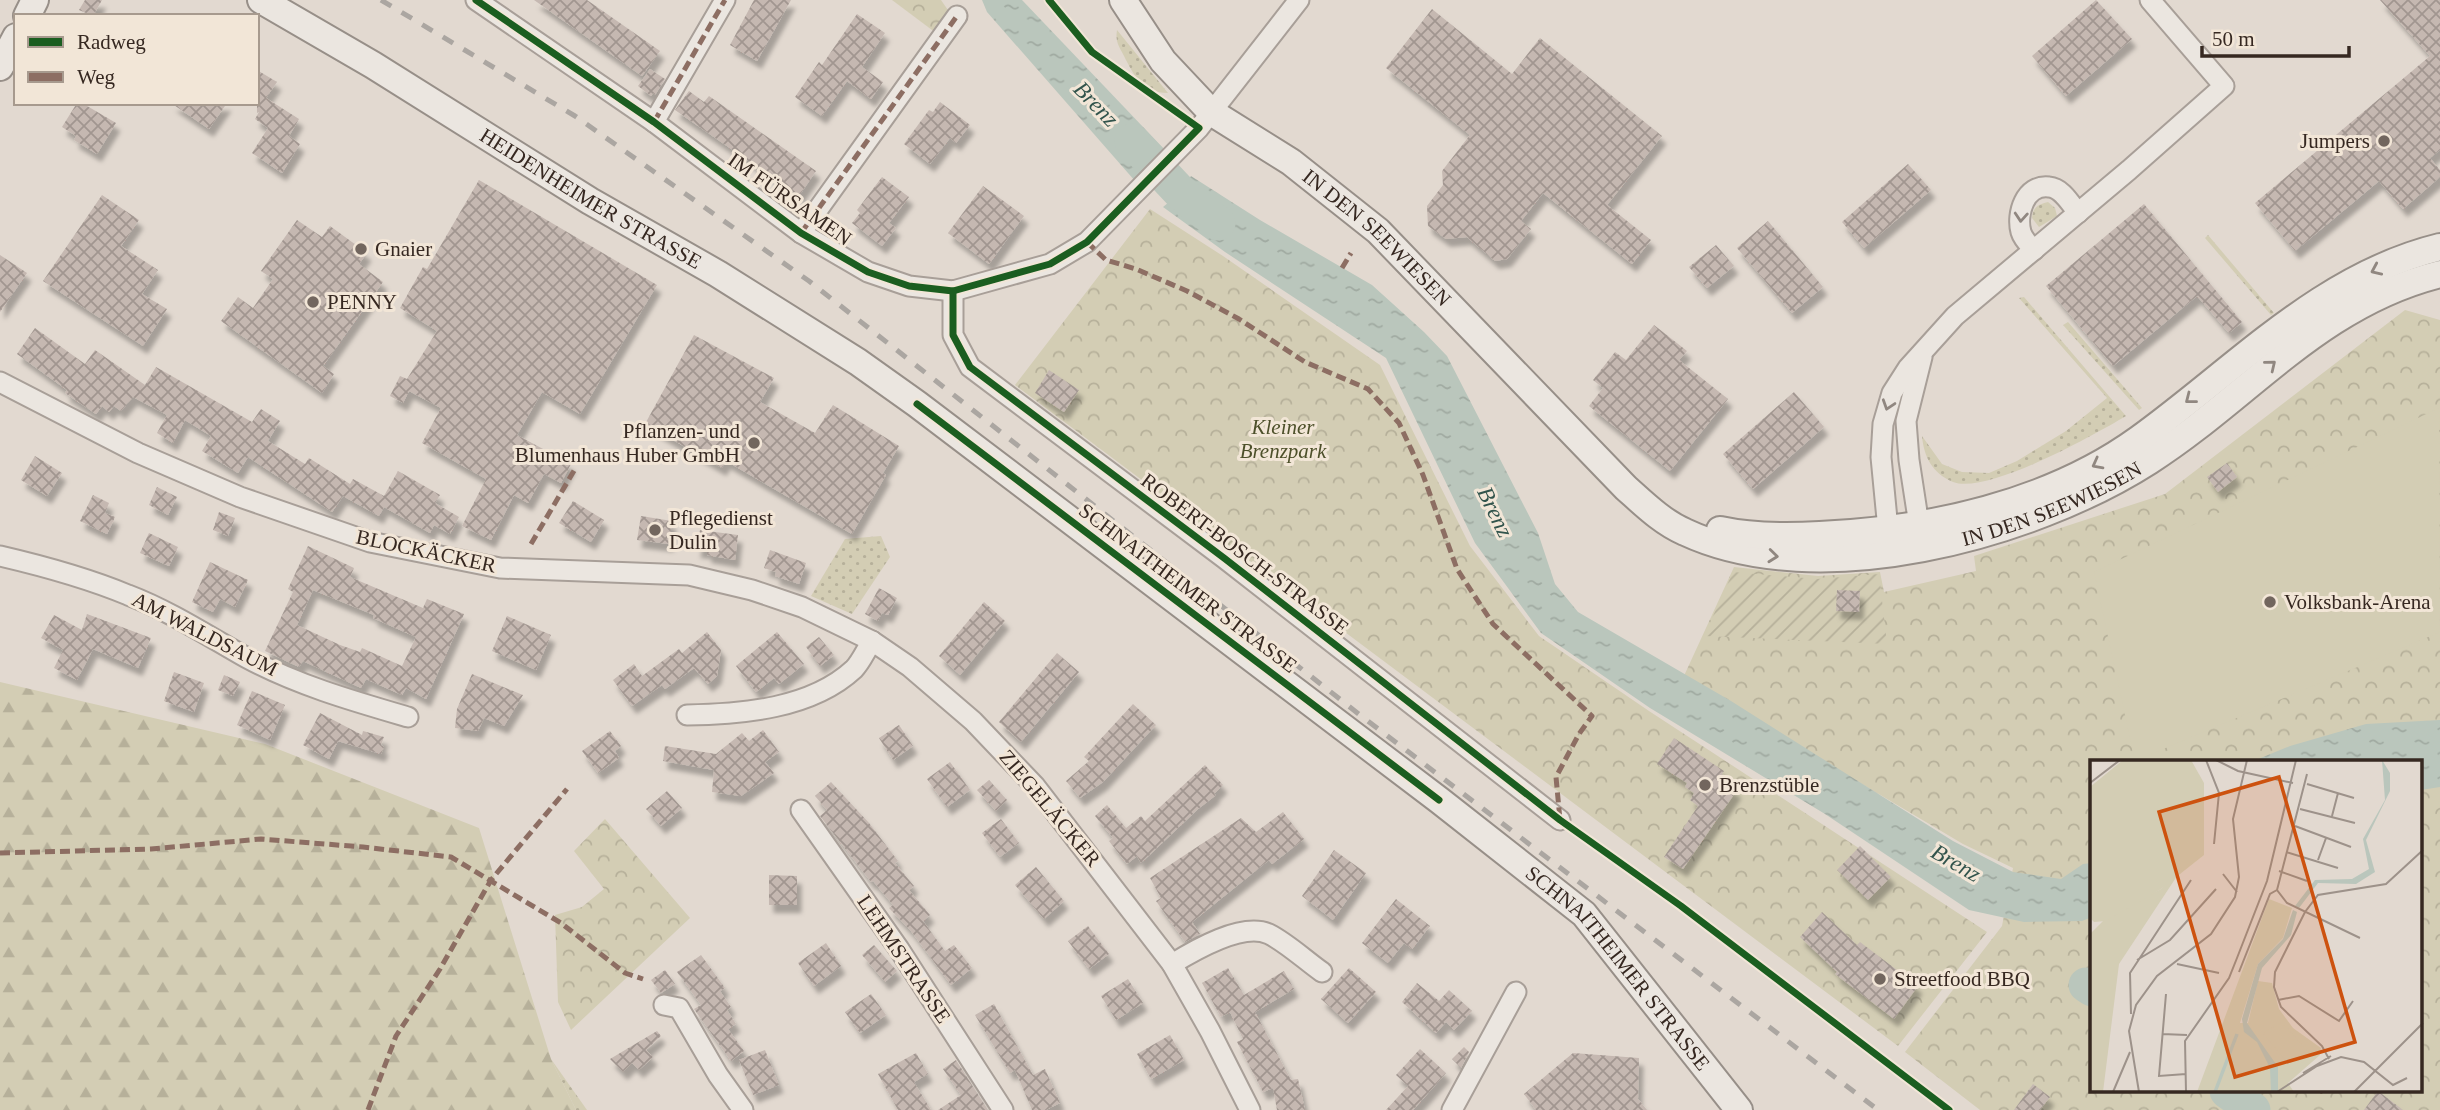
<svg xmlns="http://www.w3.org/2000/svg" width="2440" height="1110" font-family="Georgia,serif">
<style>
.grass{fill:url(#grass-dots)}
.forest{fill:url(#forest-firs)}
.park{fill:url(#park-crowns);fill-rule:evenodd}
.garden{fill:url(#garden-furrows)}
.pitch{fill:#d3cdb4}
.water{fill:url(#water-ripples)}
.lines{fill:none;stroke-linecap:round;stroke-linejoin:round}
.river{stroke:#bac6bc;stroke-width:35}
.building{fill:url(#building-cross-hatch);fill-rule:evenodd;filter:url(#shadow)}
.street-casing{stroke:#a89f98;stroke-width:23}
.secondary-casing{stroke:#978f88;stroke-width:30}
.street{stroke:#ebe6e0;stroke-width:19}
.secondary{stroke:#ebe6e0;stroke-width:26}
.rail{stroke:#aba6a1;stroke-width:5;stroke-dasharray:12 12;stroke-linecap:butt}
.quiet{stroke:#8d6e63;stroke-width:5;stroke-dasharray:10 5;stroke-linecap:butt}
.cycleway-casing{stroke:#f2e6d7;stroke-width:11}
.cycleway{stroke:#1b5e20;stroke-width:7}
.oneway{stroke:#908780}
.poi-dot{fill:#72665e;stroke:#f2e6d7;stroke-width:2.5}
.labels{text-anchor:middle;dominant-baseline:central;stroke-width:6;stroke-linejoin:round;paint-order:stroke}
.poi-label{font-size:21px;fill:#362821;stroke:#f2e6d7;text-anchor:start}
.street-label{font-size:21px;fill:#362821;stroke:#f2e6d7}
.park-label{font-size:21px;font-style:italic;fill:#4d502a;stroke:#f2e6d7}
.water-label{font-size:23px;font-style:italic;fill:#32544c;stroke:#f2e6d7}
.inset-river{fill:none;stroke:#bac6bc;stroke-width:3.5}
.inset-road{fill:none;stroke:#9d928a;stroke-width:2}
.view{fill:#cd520f;fill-opacity:0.15;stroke:#cd520f;stroke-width:3.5}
.inset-edge{fill:none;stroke:#362821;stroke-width:3.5}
</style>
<defs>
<pattern id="grass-dots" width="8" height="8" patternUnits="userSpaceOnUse" patternTransform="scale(1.75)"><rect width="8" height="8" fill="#d3cdb4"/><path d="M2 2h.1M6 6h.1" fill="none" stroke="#b6b09a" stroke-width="1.8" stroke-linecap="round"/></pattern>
<pattern id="forest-firs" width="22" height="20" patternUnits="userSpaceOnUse" patternTransform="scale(1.75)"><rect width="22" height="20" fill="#d3cdb4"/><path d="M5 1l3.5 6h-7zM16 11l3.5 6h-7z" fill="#b6b09a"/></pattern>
<pattern id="park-crowns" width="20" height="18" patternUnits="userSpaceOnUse" patternTransform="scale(1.75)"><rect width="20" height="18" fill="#d3cdb4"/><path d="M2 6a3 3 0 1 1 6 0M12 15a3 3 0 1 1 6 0" fill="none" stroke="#b6b09a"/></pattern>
<pattern id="garden-furrows" width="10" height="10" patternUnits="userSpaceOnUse" patternTransform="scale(1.75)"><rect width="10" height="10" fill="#d3cdb4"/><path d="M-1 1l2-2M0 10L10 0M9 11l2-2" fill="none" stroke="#b6b09a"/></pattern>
<pattern id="water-ripples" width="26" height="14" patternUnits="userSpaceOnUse" patternTransform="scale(1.75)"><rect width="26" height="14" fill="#bac6bc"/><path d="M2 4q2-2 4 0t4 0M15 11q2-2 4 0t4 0" fill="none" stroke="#a0aaa1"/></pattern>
<pattern id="building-cross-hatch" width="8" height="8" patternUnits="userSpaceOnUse" patternTransform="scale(1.75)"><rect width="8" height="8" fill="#c5b8b1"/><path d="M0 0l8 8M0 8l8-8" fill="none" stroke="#a19690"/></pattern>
<filter id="shadow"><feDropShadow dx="4.5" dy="8" stdDeviation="2" flood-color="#0004"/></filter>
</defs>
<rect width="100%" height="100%" fill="#e2d9d0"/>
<g class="grass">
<path d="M1117,30L1168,93C1143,93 1134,76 1124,56C1119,46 1115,42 1117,30Z"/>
<path d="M2048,202L2055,208L2057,216L2039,227L2032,218C2033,207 2037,205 2048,202Z"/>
<path d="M2208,235L2274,313L2271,315L2205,238Z"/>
<path d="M2024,297L2126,416C2094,435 1987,495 1953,482C1932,473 1924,457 1922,436L1942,464L1962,472L1989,473L2017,461L2066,431L2107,398L2019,298Z"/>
<path d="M2068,322L2142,408L2139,410L2063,325Z"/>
<path d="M881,536L890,557L852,614L811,596L845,539Z"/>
<path d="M551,1059L587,1110H576Z"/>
</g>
<path class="forest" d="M0,682L265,744L479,828L551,1059L576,1110H0Z"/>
<g class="park">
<path d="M892,0H941L950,13L936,33Z"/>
<path d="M1150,209L1223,256L1380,365L1470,546L1539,636L1649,711L1987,932L1898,1046L1015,385Z"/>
<path d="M2405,310L2440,320V1110H1980L1905,1052L2002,926L2013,868L1963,844L1683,678L1734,567L1818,576L1880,572L1884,592L1976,571L1974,556L2165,494ZM2092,762H2421V1091H2092Z"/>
<path d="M605,819L690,918L571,1030L558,1002L555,915L582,907L604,889L574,851Z"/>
</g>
<path class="garden" d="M1733,572L1817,579L1879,574L1887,644L1704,636Z"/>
<path class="pitch" d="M2439,408L2440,632L2135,761L2094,572Z"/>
<g class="water">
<path d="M982,0H1022L1165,150L1135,181L987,12Z"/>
<path d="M1191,176L1260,220L1372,285L1424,332L1447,356L1538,533L1555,584L1578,612L1731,701L1953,841L2013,872L2061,879L2083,864L2092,863V917L2082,921L2024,922L1969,910L1825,814L1650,708L1541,633L1475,543L1386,358L1225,252L1163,207L1180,193Z"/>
<path d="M2440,720V787L2421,790V762H2251L2290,746L2366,724Z"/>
</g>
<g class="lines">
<g class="river">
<path d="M1132,141L1180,192L1218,223"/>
<path d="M2086,985L2092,989"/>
<path d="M2227,1091L2253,1110"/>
</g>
</g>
<g class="building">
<path d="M85,0H102L93,16L79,10Z"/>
<path d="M534,0H587L660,51L642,76Z"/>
<path d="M754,0H791L757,61L730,45Z"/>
<path d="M2096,0L2132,39L2066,96L2032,56Z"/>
<path d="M2380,0H2440V150L2430,158L2440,170V177L2403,209L2379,181L2295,251L2255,203L2430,56Z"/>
<path d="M1432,9L1512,74L1540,38L1662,136L1607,205L1651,240L1632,264L1543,193L1521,221L1531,229L1507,259L1495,261L1467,237L1446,239L1428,226L1427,206L1443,185L1442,171L1470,135L1386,68Z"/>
<path d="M857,14L885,33L862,67L883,82L871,99L847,81L822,116L795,97L819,62L822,65Z"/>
<path d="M650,69L665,79L655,95L653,93L651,96L638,86Z"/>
<path d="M257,70L277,82L266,98L299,119L289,136L300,144L282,173L252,153L268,128L255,119L259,112L257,113Z"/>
<path d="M689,91L704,102L709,96L816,171L799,196L675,110Z"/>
<path d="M940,102L970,125L956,143L950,138L930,164L904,144L929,110L933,112Z"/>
<path d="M77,103H82L116,123L97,154L74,140L76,136L62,127Z"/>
<path d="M171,103H227L209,129Z"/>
<path d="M1908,164L1931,190L1864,248L1842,222Z"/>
<path d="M882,177L909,197L889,223L896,228L882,246L852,223L860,213L857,210Z"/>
<path d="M479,180L657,285L580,414L542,392L517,435L571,464L561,483L544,474L528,503L514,495L491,540L462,526L486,479L422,443L441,408L409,391L403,403L390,396L400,376L407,379L437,331L400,308L423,267L427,269Z"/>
<path d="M983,186L1024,216L989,264L948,233Z"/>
<path d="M102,195L139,220L121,246L158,270L142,294L167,309L143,346L43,281Z"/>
<path d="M2144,204L2242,322L2229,333L2197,296L2113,366L2046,286Z"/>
<path d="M297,220L322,237L330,226L367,253L359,264L383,282L323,366L334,374L322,393L221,321L238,297L253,308L273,279L261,271Z"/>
<path d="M1768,221L1823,287L1792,313L1737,248Z"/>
<path d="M1716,245L1734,266L1707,288L1689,267Z"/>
<path d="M0,255L27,273L0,312Z"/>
<path d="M1654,325L1687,351L1679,360L1728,399L1670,471L1589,406L1603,388L1593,380L1615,352L1626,360Z"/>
<path d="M35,328L85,364L95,350L145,385L156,367L252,422L261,409L280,421L268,441L305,464L309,458L350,484L353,479L384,496L398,471L440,495L435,503L459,517L450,534L434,525L430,533L384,507L379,516L343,496L332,512L248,457L238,473L202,451L211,436L185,420L173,443L157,433L167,415L133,397L121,411L114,406L109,412L102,406L96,414L65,393L67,390L17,354Z"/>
<path d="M694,335L774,378L760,402L815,433L833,405L899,446L883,473L886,475L852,534L726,461L722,468L645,424Z"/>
<path d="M1049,370L1079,390L1064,412L1035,393Z"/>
<path d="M1794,392L1824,427L1753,489L1723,454Z"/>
<path d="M35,456L62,473L47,496L21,480Z"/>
<path d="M2227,463L2237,477L2218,492L2207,477Z"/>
<path d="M157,487L177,497L168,515L149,505Z"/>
<path d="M93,495L109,503L105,513L115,517L107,534L80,521Z"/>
<path d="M573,501L604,520L591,542L559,523Z"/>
<path d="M219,512L235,518L228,536L213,530Z"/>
<path d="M641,516L672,521L669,544L637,540Z"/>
<path d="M700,530L738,535L735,560L707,555V551L696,550Z"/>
<path d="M149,533L178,547L169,566L140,553Z"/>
<path d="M308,546L354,568L350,577L423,608L427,599L464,614L426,699L406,688L402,695L366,679L361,688L303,661L299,667L265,651L293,592L288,589ZM313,590L374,615L373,618L416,637L402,666L362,648L360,652L340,645L297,625Z"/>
<path d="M770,550L806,563L799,584L775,576L776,572L764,568Z"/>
<path d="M210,562L248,580L235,607L220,599L213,612L192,602Z"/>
<path d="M879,588L897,598L888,615L882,613L878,621L865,614Z"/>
<path d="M1837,590L1860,591L1859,612L1836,611Z"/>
<path d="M984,602L1005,621L960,675L939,656Z"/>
<path d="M87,614L151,638L138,668L93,649L77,680L54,668L63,650L41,638L54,615L82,630Z"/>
<path d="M507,616L551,635L536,670L492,651Z"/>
<path d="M707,632L721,650L717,676L708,684L694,668L665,689L662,685L632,706L613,680L634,664L642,676L679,649L682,653Z"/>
<path d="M777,632L804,664L779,684L774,678L756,692L736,666Z"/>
<path d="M819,637L834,655L820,666L806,647Z"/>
<path d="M1057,653L1079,672L1021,742L999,722Z"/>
<path d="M174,672L204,683L194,712L164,701Z"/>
<path d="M472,674L523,695L504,726L484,718L478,731L455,728L457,709Z"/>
<path d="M224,675L240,682L233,696L218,690Z"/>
<path d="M252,691L285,705L270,740L237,725Z"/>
<path d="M1133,704L1156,725L1103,782L1080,798L1066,781L1089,761L1084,757Z"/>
<path d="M320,713L362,735L363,731L384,737L381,745L384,747L381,754L338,741L329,759L303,745Z"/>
<path d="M899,725L913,746L893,760L879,738Z"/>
<path d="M763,730L779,752L765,762L774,773L741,796L712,792L714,770L663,761L665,746L716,754L742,733L749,741Z"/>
<path d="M610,731L621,746L615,751L619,758L598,773L582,751Z"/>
<path d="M1674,738L1724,771L1722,774L1727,777L1723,782L1737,790L1683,869L1664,857L1698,806L1690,800L1694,793L1685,787L1687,783L1657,764Z"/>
<path d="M950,762L970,790L947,807L927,779Z"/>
<path d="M1205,765L1223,785L1214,794L1216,795L1198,809L1141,863L1137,856L1127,864L1109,841L1113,838L1095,816L1107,805L1126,828L1141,816L1145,821Z"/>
<path d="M989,780L1007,800L996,811L977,790Z"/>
<path d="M831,782L869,823L898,861L895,863L914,886L909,890L930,915L923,921L945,951L954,945L972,968L951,985L911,931L889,908L893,905L873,881L871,882L820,816L827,810L815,796Z"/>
<path d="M667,791L682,808L661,826L646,809Z"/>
<path d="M1283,812L1304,839L1272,864L1269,860L1192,922L1200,934L1185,942L1156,901L1161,898L1150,878L1241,818L1256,832Z"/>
<path d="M1001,819L1019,843L1000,857L982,833Z"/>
<path d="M1860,846L1891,877L1868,900L1837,870Z"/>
<path d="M1334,850L1366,873L1333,920L1302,896Z"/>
<path d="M1036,867L1064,901L1044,919L1015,885Z"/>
<path d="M769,875L797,876V905H769Z"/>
<path d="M1396,899L1430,926L1412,949L1404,943L1388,963L1362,943Z"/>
<path d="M1822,912L1857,945L1860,942L1918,986L1894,1019L1835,974L1837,972L1800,937Z"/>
<path d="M1088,926L1109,954L1089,969L1068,941Z"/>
<path d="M826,943L841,966L814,986L798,963Z"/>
<path d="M874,945L897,971L885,982L862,955Z"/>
<path d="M701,955L725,988L720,991L731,1007L727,1010L736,1024L728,1029L744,1051L731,1061L694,1009L701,1005L677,972Z"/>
<path d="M1228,968L1244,995L1284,971L1294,989L1255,1012L1291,1080L1298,1079L1305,1110H1277L1273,1088L1263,1092L1237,1042L1243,1039L1230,1012L1221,1017L1202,983Z"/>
<path d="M1349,968L1376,992L1348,1023L1321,999Z"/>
<path d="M665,970L675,984L661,993L651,980Z"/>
<path d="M1128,979L1143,1003L1116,1020L1101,996Z"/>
<path d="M1417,983L1439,1001L1449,990L1472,1011L1454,1030L1446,1022L1436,1033L1402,1002Z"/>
<path d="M871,994L886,1015L860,1033L845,1012Z"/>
<path d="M994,1004L1033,1075L1045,1069L1060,1103L1046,1110H1032L1015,1070L1010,1073L975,1015Z"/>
<path d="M657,1031L661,1036L646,1050L653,1057L639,1070L632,1063L623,1072L610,1059Z"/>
<path d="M1170,1035L1184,1060L1151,1079L1137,1054Z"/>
<path d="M1464,1047L1469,1052L1461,1068L1452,1059Z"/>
<path d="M1420,1049L1446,1073L1413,1110H1386L1408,1086L1396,1075Z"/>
<path d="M765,1050L779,1085L753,1095L739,1060Z"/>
<path d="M916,1053L928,1074L914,1082L931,1110H898L878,1074Z"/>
<path d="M1573,1053L1639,1058L1638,1099L1647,1110H1536L1524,1094Z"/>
<path d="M956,1060L988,1110H938L961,1095L943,1069Z"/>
<path d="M2033,1084L2050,1097L2040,1110H2014Z"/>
<path d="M2378,1091L2403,1110H2364Z"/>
</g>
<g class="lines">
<defs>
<g id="street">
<path d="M476,0L654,122L801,233L868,272L909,286L953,291L1050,264L1087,242L1199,128L1299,0"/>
<path d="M654,122L725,0"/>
<path d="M801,233L957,16"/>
<path d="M2034,250C2029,245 2023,239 2021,232C2016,214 2025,184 2049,187C2062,188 2070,203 2078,213"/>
<path d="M953,291V335L970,367L1224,558L1560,820"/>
<path d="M0,382L138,453L240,497L370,542L500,568L689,575L752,590L802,607L872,641L910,667L973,721L1035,786L1172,964L1210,1031L1250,1110"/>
<path d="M1921,538L1909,460L1906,421L1922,357"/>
<path d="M1889,540L1881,457L1883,424L1892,393L1908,368L1955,316L2129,170L2224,86L2150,0"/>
<path d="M0,556C43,566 87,578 128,595C170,611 208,636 247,658C297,685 353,701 408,717"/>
<path d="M687,715C742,714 811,709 854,669C861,662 866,650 872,641"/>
<path d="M801,810L899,949L1003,1110"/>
<path d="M1172,964C1195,950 1242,922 1269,934C1287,943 1305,960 1322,972"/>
<path d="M664,1005L679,1008L718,1075L743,1110"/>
<path d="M1452,1110L1516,992"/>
</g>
<g id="secondary">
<path id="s1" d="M261,0L373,65L590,201L718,274L858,362L917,404L1439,800L1584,914L1739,1110"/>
<path id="s2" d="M1123,0L1163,61L1211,112L1291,162L1378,231L1626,488C1644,504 1662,522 1685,532C1818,594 2030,537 2149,461C2249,397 2319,304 2440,274"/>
<path d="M27,16L35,0"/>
<path d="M0,67L16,37"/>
<path d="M1720,530C1752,537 1786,537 1820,535C1929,530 2049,504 2139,439C2236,369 2321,276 2440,247"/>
</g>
</defs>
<use href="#street" class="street-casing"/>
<use href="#secondary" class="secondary-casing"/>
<use href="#street" class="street"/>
<use href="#secondary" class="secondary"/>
<path class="rail" d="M381,0L575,116L809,281L1360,715L1878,1110"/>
<g class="quiet">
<path d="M654,122L725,0"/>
<path d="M801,233L957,16"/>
<path d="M1087,242L1106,260L1136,269L1187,291L1239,319L1305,362L1368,389L1399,423L1423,475L1457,569L1493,624L1592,716L1579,734L1556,777L1560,820"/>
<path d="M1342,268L1351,253"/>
<path d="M531,544L575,469"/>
<path d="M0,853L151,849L261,839L363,847L451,857L561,923L625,973L643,979"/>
<path d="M2322,1091L2323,1093"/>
<path d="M368,1110L396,1036L440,969L491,880L567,789"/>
</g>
<defs>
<g id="cycleway">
<path d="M476,0L654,122L801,233L868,272L909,286L953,291L1050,264L1087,242L1199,128L1092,52L1049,0"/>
<path d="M953,291V335L970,367L1224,558L1560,820L1681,906L1949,1110"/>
<path d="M917,404L1439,800"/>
</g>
</defs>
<use href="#cycleway" class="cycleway-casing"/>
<use href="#cycleway" class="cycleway"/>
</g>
<defs><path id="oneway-chevron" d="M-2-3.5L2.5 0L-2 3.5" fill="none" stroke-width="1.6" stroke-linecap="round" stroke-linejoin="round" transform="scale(1.75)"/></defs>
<g class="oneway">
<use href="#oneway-chevron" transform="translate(2021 217) rotate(94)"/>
<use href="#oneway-chevron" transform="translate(2376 270) rotate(156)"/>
<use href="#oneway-chevron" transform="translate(2271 365) rotate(-39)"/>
<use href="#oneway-chevron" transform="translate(2190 399) rotate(142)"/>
<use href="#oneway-chevron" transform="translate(1888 405) rotate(108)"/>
<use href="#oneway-chevron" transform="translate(2097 464) rotate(152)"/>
<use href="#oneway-chevron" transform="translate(1773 556) rotate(6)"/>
</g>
<g class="poi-dot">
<circle cx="2384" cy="141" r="7"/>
<circle cx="361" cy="249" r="7"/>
<circle cx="313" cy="302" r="7"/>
<circle cx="754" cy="443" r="7"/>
<circle cx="655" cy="530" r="7"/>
<circle cx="2270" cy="602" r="7"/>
<circle cx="1705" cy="785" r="7"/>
<circle cx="1880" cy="979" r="7"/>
</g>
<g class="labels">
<g class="poi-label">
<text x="2370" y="141" text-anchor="end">Jumpers</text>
<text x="375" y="249">Gnaier</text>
<text x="327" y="302">PENNY</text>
<text x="740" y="431" text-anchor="end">Pflanzen- und<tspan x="740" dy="24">Blumenhaus Huber GmbH</tspan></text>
<text x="669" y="518">Pflegedienst<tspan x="669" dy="24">Dulin</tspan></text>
<text x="2284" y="602">Volksbank-Arena</text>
<text x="1719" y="785">Brenzstüble</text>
<text x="1894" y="979">Streetfood BBQ</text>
</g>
<g class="street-label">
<text stroke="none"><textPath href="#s1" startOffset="385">HEIDENHEIMER STRASSE</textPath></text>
<text transform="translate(790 199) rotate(35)">IM FÜRSAMEN</text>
<text stroke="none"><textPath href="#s2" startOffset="352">IN DEN SEEWIESEN</textPath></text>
<text stroke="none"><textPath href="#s2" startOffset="1158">IN DEN SEEWIESEN</textPath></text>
<text transform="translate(426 551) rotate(12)">BLOCKÄCKER</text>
<text transform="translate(1245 554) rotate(37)">ROBERT-BOSCH-STRASSE</text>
<text transform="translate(1188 588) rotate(37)">SCHNAITHEIMER STRASSE</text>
<text transform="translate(205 634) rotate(27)">AM WALDSAUM</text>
<text transform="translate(1050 808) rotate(50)">ZIEGELÄCKER</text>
<text transform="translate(904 959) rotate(56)">LEHMSTRASSE</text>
<text stroke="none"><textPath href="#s1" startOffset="1673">SCHNAITHEIMER STRASSE</textPath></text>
</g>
<g class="park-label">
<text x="1283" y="427">Kleiner<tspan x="1283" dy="24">Brenzpark</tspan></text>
</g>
<g class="water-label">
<text transform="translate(1096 104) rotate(46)">Brenz</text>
<text transform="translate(1495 512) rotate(64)">Brenz</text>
<text transform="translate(1956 863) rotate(30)">Brenz</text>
</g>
</g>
<g transform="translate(2090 760)">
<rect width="332" height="332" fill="#e2d9d0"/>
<path d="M91,110L29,204L13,332H0V174L19,155L71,129Z" fill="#d3cdb4"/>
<path d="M33,0H101L114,23V95L71,129L16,161L4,162L0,158V27Z" fill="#d3cdb4"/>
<path d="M179,139L202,148L193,178L168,204L150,263H158L168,221L182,223L189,249L203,268L231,288L230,295L198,323L204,332H107Z" fill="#d3cdb4"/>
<path d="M192,262L221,295L203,310L173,273Z" fill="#d3cdb4"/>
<path d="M292,0L300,13V31L276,80L285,112L266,124L228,123L209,148L205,146L225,120L262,119L279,109L273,79L295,40ZM203,150L207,152L201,175L172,208L157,263L188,307V332H181L180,308L167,282L154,272L152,259L168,204L193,179Z" fill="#bac6bc"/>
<path class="inset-river" d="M125,332L147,274"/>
<path class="inset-road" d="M116,0L129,33L124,84M126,0L148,11L203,23M217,14L187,130L197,143L270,178M0,23L30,0M217,24L264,38M210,49L265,63M242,56L248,33M205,66L261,87M196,92L248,108M228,100L236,78M189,111L217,121M133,114L147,132M47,200L80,180L126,129M87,204L129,213M149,212L180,134L187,130M76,234L69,316L96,314M188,240L209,236L249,261L263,241M41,254L40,213L101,120M72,274L97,275M239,299L232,286L191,247L184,227L185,212L215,152L228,135L296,124L333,90M213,313L241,296M23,332L40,292M49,332L39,271L46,245L67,216L121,174L145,137L149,117L143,59L157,0M96,332L95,281L139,218L147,198L177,121L206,0M187,332L227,306L251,297L274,302L303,325L317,318M264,332L333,263"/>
<path class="view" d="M189,17L265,282L145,317L69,52Z"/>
<rect width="332" height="332" class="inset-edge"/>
</g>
<rect x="14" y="14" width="245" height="91" fill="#f2e6d7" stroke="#a79a8e" stroke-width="2"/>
<rect x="28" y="37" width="35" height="10" fill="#1b5e20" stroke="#a79a8e" stroke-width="2"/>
<text x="77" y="49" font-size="21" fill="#362821">Radweg</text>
<rect x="28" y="72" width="35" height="10" fill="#8d6e63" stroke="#a79a8e" stroke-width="2"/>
<text x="77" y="84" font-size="21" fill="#362821">Weg</text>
<path d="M2202 46v10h147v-10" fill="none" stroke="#362821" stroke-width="3.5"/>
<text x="2212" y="46" font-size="21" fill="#362821" stroke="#f2e6d7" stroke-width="5" paint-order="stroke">50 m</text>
</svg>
